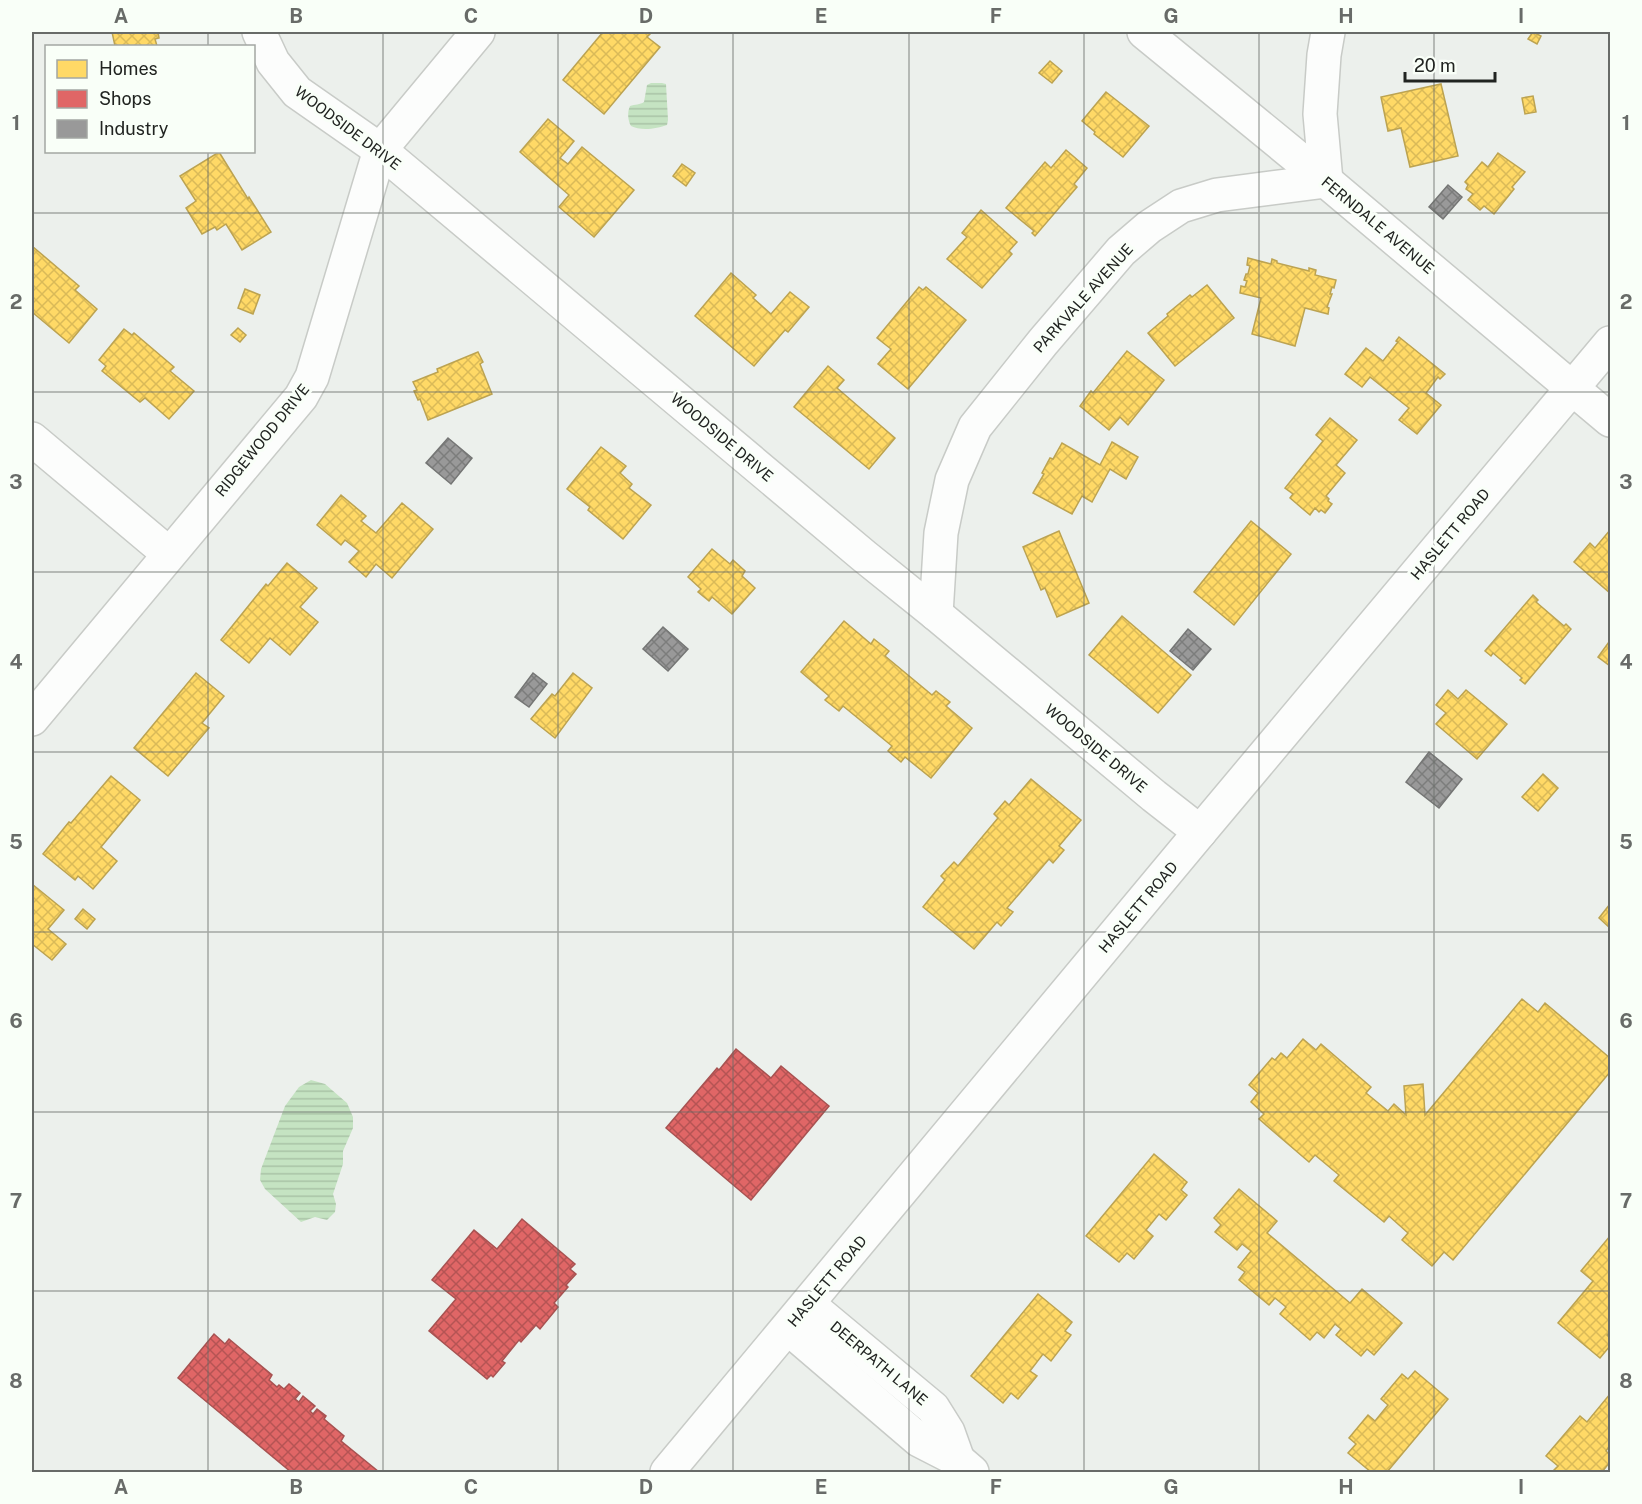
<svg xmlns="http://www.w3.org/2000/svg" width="1642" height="1504" font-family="'Public Sans',sans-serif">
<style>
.water{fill:url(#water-rules)}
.homes{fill:url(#homes-cross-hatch);stroke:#bca351;stroke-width:1.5}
.shops{fill:url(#shops-cross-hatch);stroke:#a75251;stroke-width:1.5}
.industry{fill:url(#industry-cross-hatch);stroke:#757675;stroke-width:1.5}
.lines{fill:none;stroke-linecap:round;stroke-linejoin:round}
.minor-casing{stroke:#c8cbc7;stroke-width:36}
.major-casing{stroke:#c8cbc7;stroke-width:36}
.minor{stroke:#fcfdfc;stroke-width:33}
.major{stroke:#fcfdfc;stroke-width:33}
.grid{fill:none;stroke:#686b68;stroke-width:1.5;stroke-opacity:0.55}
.labels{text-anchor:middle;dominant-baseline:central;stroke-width:6;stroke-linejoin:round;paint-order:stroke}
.street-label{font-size:15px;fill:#212421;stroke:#f9fff8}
.neatline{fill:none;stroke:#686b68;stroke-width:2}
.grid-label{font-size:20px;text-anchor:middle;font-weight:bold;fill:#686b68}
</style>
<defs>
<pattern id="water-rules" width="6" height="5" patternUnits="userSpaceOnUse" patternTransform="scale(1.5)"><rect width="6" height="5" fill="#c5e3c2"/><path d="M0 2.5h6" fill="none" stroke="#a9c3a6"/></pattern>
<pattern id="homes-cross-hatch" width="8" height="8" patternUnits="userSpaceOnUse" patternTransform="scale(1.5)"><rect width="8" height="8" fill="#ffd966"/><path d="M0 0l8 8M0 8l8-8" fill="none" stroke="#daba58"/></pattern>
<pattern id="shops-cross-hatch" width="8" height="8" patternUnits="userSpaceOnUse" patternTransform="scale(1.5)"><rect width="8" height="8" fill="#e06666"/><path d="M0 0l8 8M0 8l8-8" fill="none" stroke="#b55454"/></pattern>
<pattern id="industry-cross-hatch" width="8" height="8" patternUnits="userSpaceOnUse" patternTransform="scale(1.5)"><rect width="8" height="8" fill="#999"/><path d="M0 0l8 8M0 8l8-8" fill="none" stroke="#7c7d7c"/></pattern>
</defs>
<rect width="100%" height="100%" fill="#ecf0ec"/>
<g class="water">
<path d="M651,83H662L666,84L668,120L667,125C657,129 640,131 631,126C628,121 627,112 630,106C635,104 640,105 644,102L647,85Z"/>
<path d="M311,1080L325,1084L347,1103L353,1117V1128L343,1151V1164L333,1194L336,1204L335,1212L327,1220L315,1217L301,1222L265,1189L260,1180L261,1169L285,1106L299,1087Z"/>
</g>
<g class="homes">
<path d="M112,32H158L159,38L155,39L157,46H115Z"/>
<path d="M603,32H652L647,37L660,47L604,114L563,80Z"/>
<path d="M1533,32L1541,36L1537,44L1528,39Z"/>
<path d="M1050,61L1062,71L1052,83L1039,73Z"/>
<path d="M1441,84L1458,156L1410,167L1401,128L1388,131L1381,97Z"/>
<path d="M1106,92L1149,126L1123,157L1094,134L1095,132L1082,121Z"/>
<path d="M1533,96L1536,112L1525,114L1522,98Z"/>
<path d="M548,119L574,141L560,158L568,164L582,147L634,190L594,237L559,207L569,195L520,152Z"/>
<path d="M1066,150L1087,168L1074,184L1077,187L1035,236L1032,233L1034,231L1006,208L1045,162L1051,168Z"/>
<path d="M219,152L248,199L249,197L271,232L242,250L226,224L217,230L215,227L202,234L186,208L196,201L180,176Z"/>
<path d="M1498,153L1525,172L1512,187L1514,189L1494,214L1484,206L1480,210L1468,200L1473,194L1466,189L1468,185L1465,182L1482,162L1488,167Z"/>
<path d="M682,164L695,173L686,186L673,176Z"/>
<path d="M981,210L1017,242L1009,251L1012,254L982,288L947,259L967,237L962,233Z"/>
<path d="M32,246L79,286L75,290L97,309L69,343L32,312Z"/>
<path d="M1248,258L1271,264L1272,259L1277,261V263L1309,271V268L1316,270L1315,275L1336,280L1334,288L1332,287L1330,294H1332L1327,307L1329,308L1328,314L1305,308L1295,346L1252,334L1261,298L1240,293L1241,286L1245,287L1247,281L1244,280L1246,274H1248L1250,266L1247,265Z"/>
<path d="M731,273L756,295L753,298L771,314L790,292L809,307L788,332L785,330L754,366L695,316Z"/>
<path d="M1207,285L1234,318L1175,366L1148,333L1168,316L1167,314L1190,295L1192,297Z"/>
<path d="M919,287L923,290L926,287L966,320L908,389L878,364L891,349L877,338Z"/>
<path d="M245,289L260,295L253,314L238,308Z"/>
<path d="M238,328L246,335L240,342L231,335Z"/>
<path d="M124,329L132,335L134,333L174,367L170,371L194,391L169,419L145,398L140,402L102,371L106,366L99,360Z"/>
<path d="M1399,337L1445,374L1440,379L1438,377L1426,393L1441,405L1417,434L1399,420L1409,408L1370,377L1362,387L1345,374L1366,348L1383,361L1398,342L1396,341Z"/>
<path d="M1127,351L1164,380L1128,425L1120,417L1109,430L1080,406L1091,391L1093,393Z"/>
<path d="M478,352L483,362L480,364L492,394L428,420L420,399L418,400L414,391L417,390L413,382L438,372L437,369Z"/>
<path d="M828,366L844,380L837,388L895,438L869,469L794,407Z"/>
<path d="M1330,418L1357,440L1336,465L1345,473L1326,496L1329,499L1328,501L1332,504L1325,513L1321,510L1319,512L1315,508L1310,515L1290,498L1293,494L1285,488L1323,441L1316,435Z"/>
<path d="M1112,442L1138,457L1126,479L1110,469L1092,502L1082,496L1072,514L1033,493L1044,474L1042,473L1050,458L1053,459L1062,443L1100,465Z"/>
<path d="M601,447L626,466L620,473L632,484L629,488L651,505L623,539L588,510L590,507L567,489Z"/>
<path d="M341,495L366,516L361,521L376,533L402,503L433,529L392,578L376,564L366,577L349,562L359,551L345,540L341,545L317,525Z"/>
<path d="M1251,521L1291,554L1234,625L1194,592Z"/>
<path d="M1610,530V593L1574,562L1590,543L1595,548Z"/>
<path d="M1059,531L1089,603L1057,617L1045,588L1041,590L1023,547Z"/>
<path d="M712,549L730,564L733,560L745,571L742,576L755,588L732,614L712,597L709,601L698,592L701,589L688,577Z"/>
<path d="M287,563L317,588L300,607L318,622L290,655L270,638L249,663L221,640L266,584L268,586Z"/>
<path d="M1533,595L1538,600L1536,602L1564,626L1566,624L1571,629L1525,684L1520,680L1522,678L1493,653L1491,656L1485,651Z"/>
<path d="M1122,616L1191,675L1158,713L1089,655Z"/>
<path d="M844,621L871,644L874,639L889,651L885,656L932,695L936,691L950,702L946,706L972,728L931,778L905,757L901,762L888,751L892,746L843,706L839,711L825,700L829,696L801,672Z"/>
<path d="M1609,642L1610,643V666L1598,657Z"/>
<path d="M196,673L224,696L202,723L209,728L168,776L134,748Z"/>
<path d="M573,673L592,688L555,738L531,719L552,694L555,696Z"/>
<path d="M1448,690L1458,699L1466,690L1507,724L1477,759L1436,724L1446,713L1436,705Z"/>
<path d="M1543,774L1558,788L1538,811L1522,797Z"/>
<path d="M111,776L140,800L101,847L117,861L93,889L78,876L75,880L43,854L69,822L71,823Z"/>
<path d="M1031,779L1081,820L1059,846L1064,850L1053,863L1049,859L1007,908L1013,912L1001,926L997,922L974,949L923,907L945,880L941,876L954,862L958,866L998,818L994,814L1005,801L1009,805Z"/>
<path d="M32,884L64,910L48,929L66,944L52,960L32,944Z"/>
<path d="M1610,904V928L1599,918Z"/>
<path d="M83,909L95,919L87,929L75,919Z"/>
<path d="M1522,999L1538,1012L1545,1003L1610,1058V1072L1453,1260L1444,1252L1432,1266L1402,1240L1408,1233L1389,1216L1384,1222L1334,1181L1339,1175L1315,1155L1309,1162L1259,1119L1264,1114L1251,1102L1258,1093L1249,1085L1272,1058L1275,1060L1281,1053L1287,1058L1303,1039L1316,1050L1321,1044L1371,1087L1366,1093L1388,1111L1394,1104L1406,1115L1404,1086L1423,1084L1425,1115Z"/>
<path d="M1154,1154L1187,1182L1181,1190L1187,1195L1166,1220L1159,1214L1146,1230L1153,1236L1134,1259L1127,1253L1119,1262L1086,1236Z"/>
<path d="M1239,1189L1277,1221L1267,1233L1350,1303L1362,1289L1402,1323L1374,1355L1367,1349L1361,1356L1336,1335L1341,1329L1335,1324L1324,1338L1317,1332L1310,1340L1280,1314L1286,1307L1275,1298L1269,1305L1239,1280L1245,1272L1238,1267L1251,1251L1242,1244L1237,1250L1215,1232L1221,1225L1214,1218Z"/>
<path d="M1610,1236V1332L1607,1335L1610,1338V1346L1600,1358L1558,1323L1593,1281L1581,1271Z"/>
<path d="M1038,1294L1072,1322L1065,1331L1071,1335L1051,1361L1043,1354L1030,1371L1037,1376L1018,1399L1011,1393L1003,1403L971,1376Z"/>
<path d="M1415,1371L1448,1399L1387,1472H1371L1348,1453L1356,1444L1349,1438L1368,1415L1375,1421L1388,1405L1381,1399L1402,1374L1408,1379Z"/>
<path d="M1610,1394V1445L1606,1451L1610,1455V1462L1602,1472H1552L1558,1466L1546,1456L1580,1416L1587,1422Z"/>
</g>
<g class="shops">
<path d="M736,1049L771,1078L781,1066L829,1106L751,1200L666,1128L717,1068L719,1070Z"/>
<path d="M522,1219L575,1264L570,1269L576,1274L566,1285L568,1287L554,1303L558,1307L540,1329L536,1325L521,1342L519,1340L502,1361L505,1363L493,1377L491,1375L487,1379L429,1331L456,1299L432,1280L474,1230L497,1249Z"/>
<path d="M214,1334L225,1344L229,1339L272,1375L269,1380L277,1387L279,1385L284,1389L289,1384L300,1393L295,1399L299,1402L303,1396L315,1406L310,1411L313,1414L317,1409L326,1416L324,1419L344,1436L341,1441L379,1472H291L178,1378Z"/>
</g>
<g class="industry">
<path d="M1448,185L1462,197L1443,219L1429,207Z"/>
<path d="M448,438L472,458L451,484L426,463Z"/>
<path d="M663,627L688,649L668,671L643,649Z"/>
<path d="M1188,629L1211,649L1193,670L1170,651Z"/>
<path d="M533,673L547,684L529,707L515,697Z"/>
<path d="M1429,752L1462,779L1439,808L1406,782Z"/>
</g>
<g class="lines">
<defs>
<g id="minor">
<path d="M259,32L273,62L297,92L380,150L864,556L936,614L1154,796L1200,832"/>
<path d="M1144,32L1326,181L1610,420"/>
<path d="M32,439L169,554"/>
<path d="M936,614L941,533L952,480L975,427L1043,342L1121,251L1149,227L1181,206L1217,195L1326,181L1320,114L1324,55L1328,32"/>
<path d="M32,719L301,397L312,377L380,150L478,32"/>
<path d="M808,1304L933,1408L948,1432L958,1460"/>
<path d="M788,1328L919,1440L958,1460L972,1472"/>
</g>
<path id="major" d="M667,1472L1200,832L1610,343"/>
</defs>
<use href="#minor" class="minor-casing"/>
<use href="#major" class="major-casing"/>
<use href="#minor" class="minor"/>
<use href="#major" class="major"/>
</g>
<path class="grid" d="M208,32V46M383,32V1472M558,32V1472M733,32V1472M909,32V1472M1084,32V1472M1259,32V1472M1434,32V1472M208,152V1472M32,213H1610M32,392H1610M32,572H1610M32,752H1610M32,932H1610M32,1112H1610M32,1291H1610"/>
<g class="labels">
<g class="street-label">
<text transform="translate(348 128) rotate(37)">WOODSIDE DRIVE</text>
<text transform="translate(1378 225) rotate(40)">FERNDALE AVENUE</text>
<text transform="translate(1083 298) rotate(-48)">PARKVALE AVENUE</text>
<text transform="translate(722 437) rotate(40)">WOODSIDE DRIVE</text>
<text transform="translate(262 440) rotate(-51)">RIDGEWOOD DRIVE</text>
<text transform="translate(1450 534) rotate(-50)">HASLETT ROAD</text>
<text transform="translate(1096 748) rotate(40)">WOODSIDE DRIVE</text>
<text transform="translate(1138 907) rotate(-50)">HASLETT ROAD</text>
<text transform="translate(827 1281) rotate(-50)">HASLETT ROAD</text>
<text transform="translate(879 1363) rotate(40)">DEERPATH LANE</text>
</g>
</g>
<rect width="1642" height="1504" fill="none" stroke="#f9fff8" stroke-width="66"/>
<rect x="45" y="45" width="210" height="108" fill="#f9fff8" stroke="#a3a7a2" stroke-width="1.5"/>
<rect x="57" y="60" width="30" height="18" fill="#ffd966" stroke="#a3a7a2" stroke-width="1.5"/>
<text x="99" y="75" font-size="18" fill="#212421">Homes</text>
<rect x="57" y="90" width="30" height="18" fill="#e06666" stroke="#a3a7a2" stroke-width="1.5"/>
<text x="99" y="105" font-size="18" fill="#212421">Shops</text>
<rect x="57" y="120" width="30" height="18" fill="#999999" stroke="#a3a7a2" stroke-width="1.5"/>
<text x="99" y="135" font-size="18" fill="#212421">Industry</text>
<path d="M1405 72v9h90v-9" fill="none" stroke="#212421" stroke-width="3"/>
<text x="1414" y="72" font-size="18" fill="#212421" stroke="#f9fff8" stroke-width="4.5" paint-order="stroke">20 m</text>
<rect x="33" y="33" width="1576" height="1438" class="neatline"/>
<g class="grid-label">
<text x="121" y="23">A</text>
<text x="296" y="23">B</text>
<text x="471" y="23">C</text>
<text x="646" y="23">D</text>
<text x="821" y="23">E</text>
<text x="996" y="23">F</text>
<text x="1171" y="23">G</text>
<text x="1346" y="23">H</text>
<text x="1521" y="23">I</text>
<text x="16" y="130">1</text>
<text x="1626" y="130">1</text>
<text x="16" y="309">2</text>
<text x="1626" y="309">2</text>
<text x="16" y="489">3</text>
<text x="1626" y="489">3</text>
<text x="16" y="669">4</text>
<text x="1626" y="669">4</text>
<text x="16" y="849">5</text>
<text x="1626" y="849">5</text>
<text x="16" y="1028">6</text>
<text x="1626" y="1028">6</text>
<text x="16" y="1208">7</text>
<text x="1626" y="1208">7</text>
<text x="16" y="1388">8</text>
<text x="1626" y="1388">8</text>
<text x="121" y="1494">A</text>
<text x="296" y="1494">B</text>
<text x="471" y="1494">C</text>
<text x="646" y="1494">D</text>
<text x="821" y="1494">E</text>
<text x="996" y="1494">F</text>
<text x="1171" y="1494">G</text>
<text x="1346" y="1494">H</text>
<text x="1521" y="1494">I</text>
</g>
</svg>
